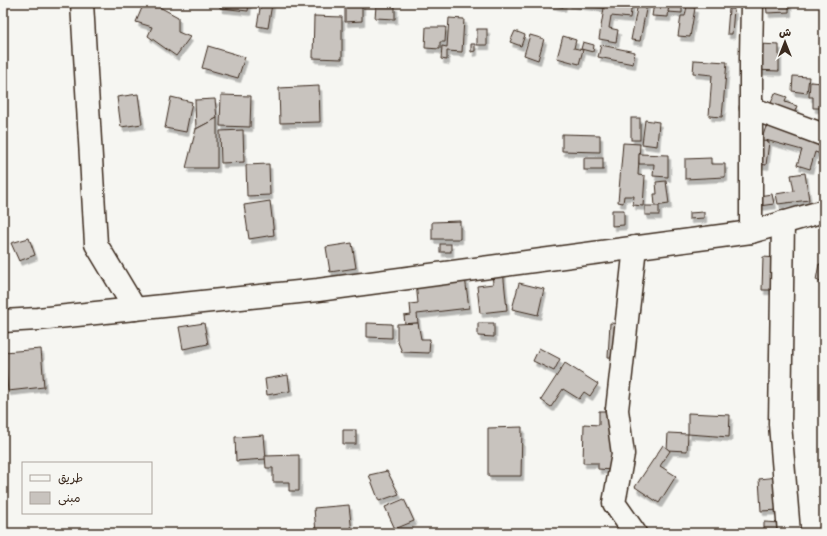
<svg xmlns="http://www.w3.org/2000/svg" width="827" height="536" font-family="'Gochi Hand','Playpen Sans Arabic',sans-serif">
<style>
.building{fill:#c8c3be;stroke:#3b2a1e;filter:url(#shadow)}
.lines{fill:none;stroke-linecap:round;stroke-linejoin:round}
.minor-casing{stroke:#3b2a1e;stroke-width:25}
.minor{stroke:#f6f6f2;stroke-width:22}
</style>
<defs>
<filter id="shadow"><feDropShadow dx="2.5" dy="4.5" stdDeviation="0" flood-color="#0004"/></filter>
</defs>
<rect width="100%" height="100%" fill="#f6f6f2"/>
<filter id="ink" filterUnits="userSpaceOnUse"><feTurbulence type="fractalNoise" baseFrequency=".025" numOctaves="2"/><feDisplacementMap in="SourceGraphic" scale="8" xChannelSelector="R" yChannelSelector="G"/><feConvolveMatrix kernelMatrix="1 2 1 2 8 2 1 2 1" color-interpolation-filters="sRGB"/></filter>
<g filter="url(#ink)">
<g class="building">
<path d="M144,3H152L178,17V32L190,37L176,56L148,36L152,27L136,22Z"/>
<path d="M220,3H249L248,11L220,8Z"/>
<path d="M261,3L272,4L268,28L257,26Z"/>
<path d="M345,3H362V21L345,22Z"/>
<path d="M547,3H564L563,7Z"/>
<path d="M568,3H632L630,18L611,16L609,28L618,30L616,42L599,39L604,8Z"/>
<path d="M638,3L647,4L640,41L631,40Z"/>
<path d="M654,3L669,5L668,17L652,16Z"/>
<path d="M766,3H789V12L767,13Z"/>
<path d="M669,5H682V13L668,12Z"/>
<path d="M376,6H395V19L375,18Z"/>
<path d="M687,6L695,8L690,37L678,36L681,16H685Z"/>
<path d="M729,9H734L732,34H727Z"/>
<path d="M314,16L342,17V59L313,58Z"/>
<path d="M449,18L464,19L462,52L447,51V60L441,59L442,46L447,47Z"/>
<path d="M426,27H446L445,42H440V49L425,48Z"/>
<rect x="477" y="29" width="10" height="16"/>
<path d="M515,31L525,35L521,46L510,42Z"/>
<path d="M530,35L544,39L538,60L524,55Z"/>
<path d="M563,36L576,40L574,48L583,50L579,64L557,58Z"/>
<path d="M583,42L594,45L593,52L581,49Z"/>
<path d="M471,44H475V51L471,52Z"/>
<path d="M760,44L779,45V71L753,70Z"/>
<path d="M601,45L635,52L633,64L598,57Z"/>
<path d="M208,46L245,57L238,78L202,68Z"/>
<path d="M694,60L727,62L722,117L709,116L712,75L693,73Z"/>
<path d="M793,76L809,77L807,93L792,91Z"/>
<path d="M810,82L824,83V108H813V97H809Z"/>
<path d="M319,86L320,122L280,123L279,88Z"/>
<path d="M775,93L787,97L785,102L797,106L793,116L769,108Z"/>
<path d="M138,94L142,124L121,127L117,97Z"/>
<path d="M221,95L251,96L250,127L220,126Z"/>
<path d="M171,97L192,102L186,132L165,128Z"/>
<path d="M215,99L217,118L196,129L195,100Z"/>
<path d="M822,114H824V126L819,125Z"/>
<path d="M217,118V168H186L196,129Z"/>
<rect x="631" y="118" width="9" height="22"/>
<path d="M645,120L659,122L657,146L642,144Z"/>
<path d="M768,120L824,137V155L815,152L810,169L797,165L802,150L762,139Z"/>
<path d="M243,130L244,162L221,163L220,131Z"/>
<path d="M562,134L600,135V152L562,151Z"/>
<path d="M757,140L769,142L766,165L754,163Z"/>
<path d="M623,143L640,144L638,175L645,176L643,206L633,205L634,196H624L623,203L618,202Z"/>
<path d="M639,154L668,155V177L653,176L654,164H639Z"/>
<rect x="584" y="158" width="19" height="12"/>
<path d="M711,158V164H725V177L685,179V159Z"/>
<path d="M269,164L270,195L247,196L246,165Z"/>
<path d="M805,173L809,200L778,204L776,194L794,191L791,175Z"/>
<path d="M666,181L669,204L655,206L654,194H657L656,182Z"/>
<path d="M772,194L774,204L759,206L758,196Z"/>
<path d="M270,201L274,235L249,239L244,205Z"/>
<rect x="645" y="206" width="14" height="9"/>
<path d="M612,210H624V225L612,226Z"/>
<path d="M704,212V218L689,219V213Z"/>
<path d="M460,221V239H432V222Z"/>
<path d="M29,238L35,255L19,261L11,243Z"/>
<path d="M352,243L356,268L330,272L326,247Z"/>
<rect x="440" y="244" width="11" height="8"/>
<path d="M763,257L778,258V290H762Z"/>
<path d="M819,264L824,265V283L816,280Z"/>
<path d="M503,270L507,310L480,313L477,286L493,284L492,272Z"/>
<path d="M465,277L469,308L417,314L418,323L405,324L404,316L411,315L410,304L418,303L416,283Z"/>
<path d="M519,283L544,289L538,315L512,309Z"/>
<path d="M204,323L208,344L183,349L179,327Z"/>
<path d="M367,323L392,324V338L367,337Z"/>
<path d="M418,323L421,339H430L429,353L402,352L397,340V324Z"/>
<path d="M478,323H494V337L478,336Z"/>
<path d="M610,323L623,324L621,358L608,357Z"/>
<path d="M539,348L560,359L554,371L533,361Z"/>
<path d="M41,349L44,387L8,391L4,352Z"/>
<path d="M565,363L598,384L590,396L584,392L579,399L563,389L551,407L541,400Z"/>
<path d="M288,375L290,391L267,395L265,379Z"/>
<path d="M605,407L615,408L613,470L598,469V463H583L584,424L599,425V411H605Z"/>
<path d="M688,413L730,415L729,437L688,434Z"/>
<path d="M522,427L521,476H488V428Z"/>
<rect x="343" y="430" width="13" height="14"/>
<path d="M668,433L688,434L687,451L667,450Z"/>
<path d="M264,435L266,459L236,461L235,437Z"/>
<path d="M663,445L670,451L660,466L676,476L659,503L635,487Z"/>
<path d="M299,455V491H289V482H273V468H266L265,456Z"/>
<path d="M387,471L399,494L379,501L369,475Z"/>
<path d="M778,477L780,510L761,511L759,479Z"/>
<path d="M404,499L414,521L395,529L385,507Z"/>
<path d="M349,505L352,533H316L314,508Z"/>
<path d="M764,522L782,523L781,533H764Z"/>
</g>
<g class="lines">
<defs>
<g id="minor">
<path d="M82,3L96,244L135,309"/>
<path d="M751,108L824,135"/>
<path d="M783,222L780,424L789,533"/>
<path d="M751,232V58L752,3"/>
<path d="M635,247L617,410L623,454L614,503L635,533"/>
<path d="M3,321L38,319L318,290L751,232L824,211"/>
</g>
</defs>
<use href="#minor" class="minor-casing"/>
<use href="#minor" class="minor"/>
</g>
</g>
<rect width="827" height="536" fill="none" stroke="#f6f6f2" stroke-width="16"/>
<rect x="8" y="8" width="811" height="520" fill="none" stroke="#3b2a1e" stroke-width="1.5" filter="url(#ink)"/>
<rect x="22" y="462" width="130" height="52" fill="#f6f6f2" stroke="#aba49d"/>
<rect x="30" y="475" width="20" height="6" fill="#f6f6f2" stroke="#aba49d"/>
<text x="58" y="482" font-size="12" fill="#3b2a1e">طريق</text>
<rect x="30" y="492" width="20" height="12" fill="#c8c3be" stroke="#aba49d"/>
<text x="58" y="502" font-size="12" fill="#3b2a1e">مبنى</text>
<g transform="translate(785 42)" stroke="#f6f6f2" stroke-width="3" paint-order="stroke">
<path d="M0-3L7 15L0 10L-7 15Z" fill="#3b2a1e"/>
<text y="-6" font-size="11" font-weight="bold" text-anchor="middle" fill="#3b2a1e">ش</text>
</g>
</svg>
